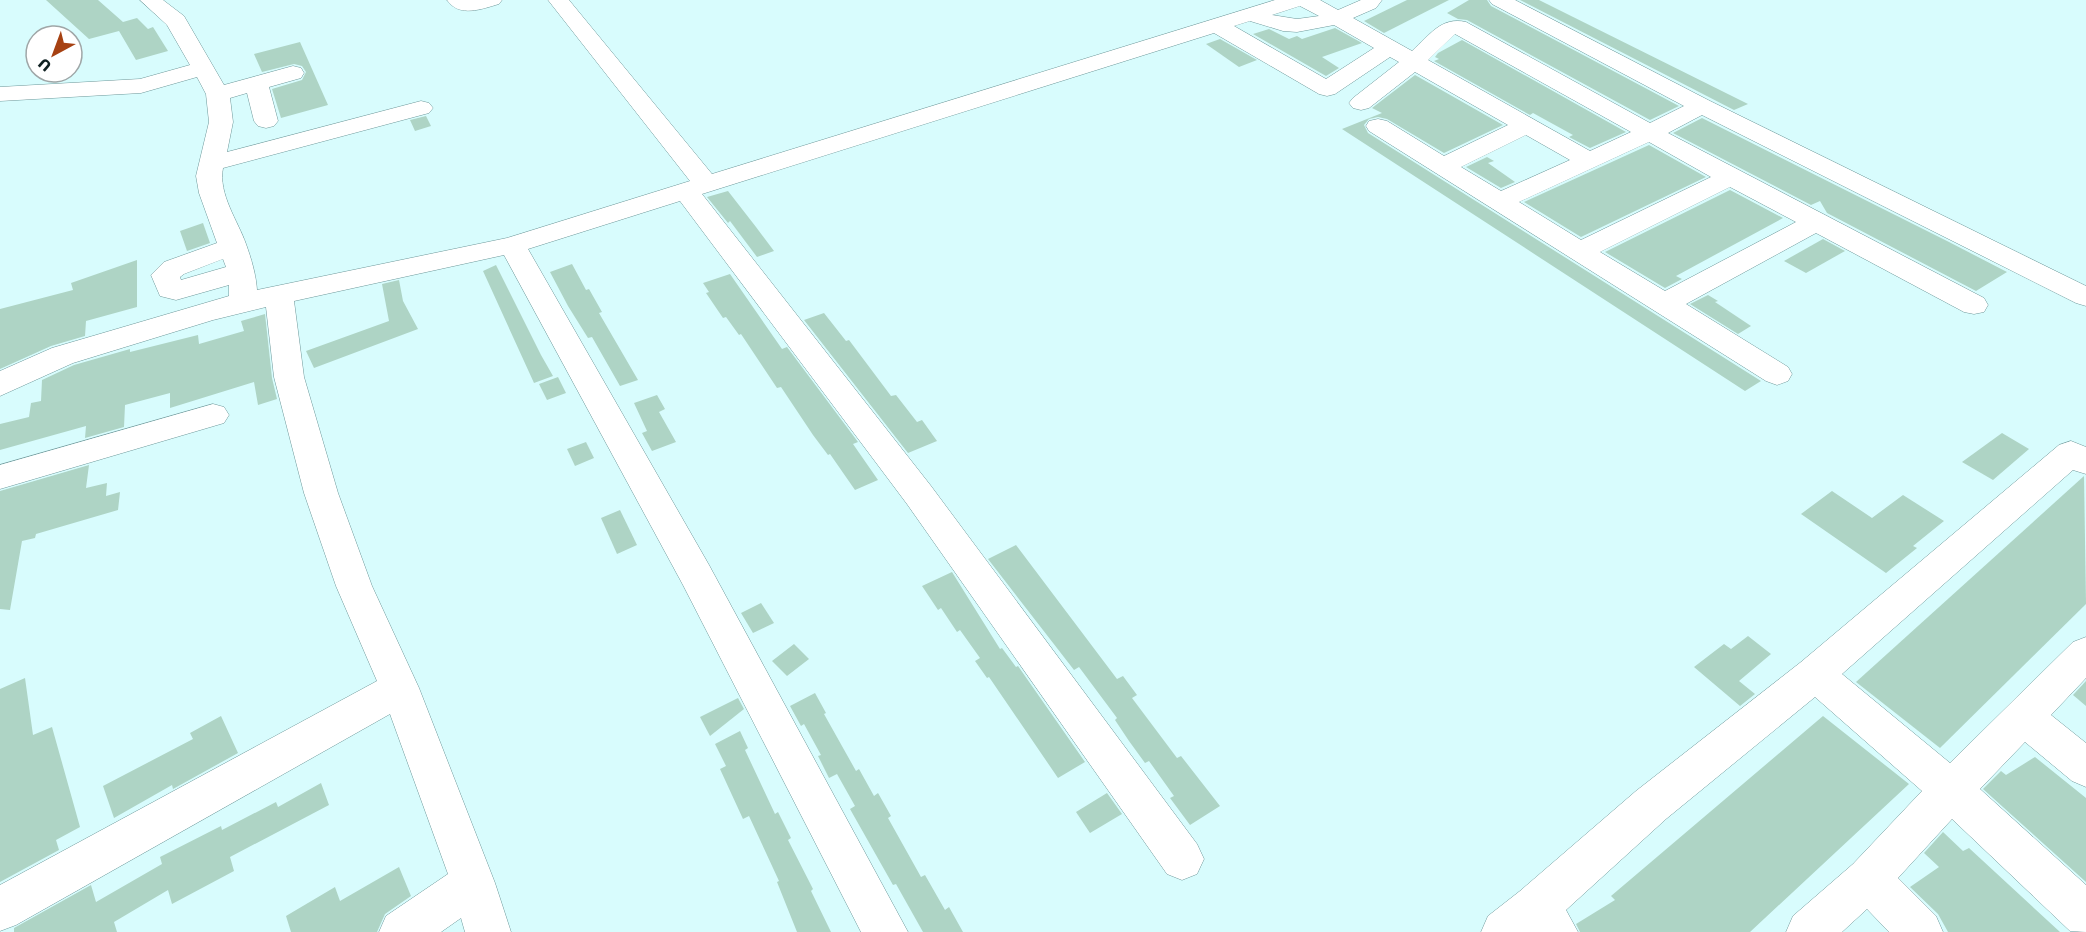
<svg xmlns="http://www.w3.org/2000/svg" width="2086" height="932" font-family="'Work Sans',sans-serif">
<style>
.building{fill:#aed4c5}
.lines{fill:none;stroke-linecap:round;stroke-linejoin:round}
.minor-casing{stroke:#6e989a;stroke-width:1}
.minor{fill:#fff;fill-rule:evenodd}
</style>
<rect width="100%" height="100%" fill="#d8fcfd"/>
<g class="building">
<path d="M46,0H98L123,22L137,18L148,29L153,27L168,51L136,60L119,31L89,39Z"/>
<path d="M1407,0H1449L1384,33L1364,21Z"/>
<path d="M1469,0H1487L1491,6L1679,106L1650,120L1467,20L1458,19L1447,13Z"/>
<path d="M1520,0H1539L1748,104L1734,110Z"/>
<path d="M1335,28L1362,43L1322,57L1339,68L1326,76L1253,34L1269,29L1289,39L1297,36L1302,39Z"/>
<path d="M1220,39L1257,60L1239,67L1206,44Z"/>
<path d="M1462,40L1626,132L1590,148L1569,137L1573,135L1533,113L1530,115L1434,61L1439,59L1435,57L1438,53Z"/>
<path d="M300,42L328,105L281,118L272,89L302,80L306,72L302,66L294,64L262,72L254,54Z"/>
<path d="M1415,75L1503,125L1444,153L1387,119L1378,117L1369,119L1364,125L1368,133L1761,381L1745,391L1342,129L1382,113L1372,108Z"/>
<path d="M426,116L431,126L415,131L410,120Z"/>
<path d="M1702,118L1949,242L2007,272L1976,291L1827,213L1820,201L1811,205L1673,133Z"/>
<path d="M1649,145L1706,177L1581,237L1524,202Z"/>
<path d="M1487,157L1494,161L1488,163L1515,182L1501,188L1466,167Z"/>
<path d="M1730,190L1783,218L1676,276L1682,279L1665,288L1605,252Z"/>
<path d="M728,191L756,227L774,251L757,257L730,221L728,223L707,197Z"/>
<path d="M203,223L210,243L187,251L180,231Z"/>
<path d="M1823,239L1845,251L1806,273L1784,261Z"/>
<path d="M137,260V307L86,321L85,336L51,346L0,369V309L73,290L71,283Z"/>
<path d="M572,264L586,290L589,289L602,312L599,313L638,380L620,386L592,337L588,338L568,306L550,272Z"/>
<path d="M496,265L541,355L553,376L534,383L483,271Z"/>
<path d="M730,274L782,349L787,347L858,442L853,444L878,480L855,490L830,454L828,455L813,435L781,387L777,388L741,334L739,335L726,317L723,318L706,293L709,292L703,283Z"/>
<path d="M399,280L403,301L418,329L314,368L306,351L389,321L382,284Z"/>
<path d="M1708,295L1718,301L1715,302L1751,326L1738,334L1690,304Z"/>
<path d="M824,313L846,341L849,340L891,396L896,395L917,422L922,420L937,441L908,453L804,320Z"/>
<path d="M265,314L272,378L277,399L258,405L254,382L170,408V393L125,405L124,427L85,438L86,426L0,450V424L29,417L31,403L41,401L42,380L74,365L130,349V352L198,335L199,344L244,331L241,321Z"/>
<path d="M558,377L566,393L547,400L539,384Z"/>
<path d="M657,395L665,409L659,412L676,442L652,451L642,433L647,431L634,403Z"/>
<path d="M2002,433L2029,449L1993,480L1962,462Z"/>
<path d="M586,442L594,458L575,466L567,449Z"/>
<path d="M89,465L86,488L107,483L106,496L120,492L118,510L36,534L35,538L22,541L10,610L0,609V491Z"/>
<path d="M2084,476L2086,604L1940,748L1856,682Z"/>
<path d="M1832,491L1872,518L1903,495L1944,521L1913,546L1917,548L1886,573L1801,514Z"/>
<path d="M620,510L637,545L617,554L601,518Z"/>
<path d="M1016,545L1117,679L1123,676L1137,695L1132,698L1177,758L1181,756L1220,806L1190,825L1170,798L1174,796L1149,761L1145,763L1129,741L1115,720L1117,718L1079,667L1074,670L988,559Z"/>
<path d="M952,572L1000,649L1002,648L1016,667L1018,666L1085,762L1058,778L989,677L987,678L975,661L980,658L960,630L957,632L941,608L938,610L922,586Z"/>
<path d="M761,603L774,623L753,633L741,613Z"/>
<path d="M1748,636L1771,654L1739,681L1755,694L1740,706L1694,667L1724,644L1731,649Z"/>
<path d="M794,644L809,659L787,676L772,661Z"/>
<path d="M25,678L33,735L52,727L80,827L56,840L59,850L0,882V689Z"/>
<path d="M2086,681V706L2073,695Z"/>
<path d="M815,693L826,713L824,714L856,771L859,769L874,796L878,793L891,816L888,818L921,877L925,875L945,910L949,907L963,932H923L896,884L893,885L850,809L855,806L837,774L829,778L818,756L821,755L804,724L801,726L790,706Z"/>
<path d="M738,698L744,709L710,736L700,717Z"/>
<path d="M221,716L238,753L173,789L172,785L114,818L103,786L193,739L190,733Z"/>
<path d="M1823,716L1909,784L1750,932H1580L1576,924L1615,900L1611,896Z"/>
<path d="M740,731L748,748L745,750L775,814L778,812L791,838L788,840L813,889L811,891L831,932H797L777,882L779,881L749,816L743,819L720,769L726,766L715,744Z"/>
<path d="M2035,757L2086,798V882L1983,789L2001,771L2006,775Z"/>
<path d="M321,783L329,805L230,857L234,871L172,904L168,890L114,922L117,932H14V928L91,885L96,902L162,864L160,857L221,826L222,830L276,802L278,807Z"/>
<path d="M1107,793L1122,814L1090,833L1076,812Z"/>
<path d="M1943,832L1963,851L1969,848L2060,932H1948L1938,914L1910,887L1939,867L1924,853Z"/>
<path d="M399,867L411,896L385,914L377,932H291L286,916L335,887L340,901Z"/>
</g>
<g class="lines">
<defs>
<g id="minor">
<path d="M140,0H163L184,16L224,85L293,66L301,68L304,73L301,78L269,87L278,121L274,126L266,128L258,126L254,121L247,93L230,98L233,122L227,152L421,101L429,103L433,108L429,113L223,168C218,194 238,221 246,244C251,258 256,274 257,290L507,238L690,181L548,0H569L712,174L1275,0H1320L1338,10L1361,0H1382L1376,8L1353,18L1412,51C1429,36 1441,16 1466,22L1650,123L1684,106L1492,4L1489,0H1515L1710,101L2086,286V306L2076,303L1702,115L1668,133L1984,298L1988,305L1984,312L1974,314L1964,312L1816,233L1686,304L1788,367L1792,374L1788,381L1777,385L1766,381L1369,131L1366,126L1369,121L1378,119L1387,121L1444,156L1508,125L1415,72L1369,108L1361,110L1353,108L1349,103L1353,98L1399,62L1390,57L1335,94L1327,96L1319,94L1214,33L702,194L931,486L1197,844L1204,859L1197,874L1182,880L1167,874L907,504L680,201L528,249L709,565L908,932H861L683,585L504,255L294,301L304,377L338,493L372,586L419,688L495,883L511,932H465L461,918L441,932H379L386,916L448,874L390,714L16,925L0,931V885L377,681L336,586L304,493L274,377L266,307L213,320L73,363L0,396V371L52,348L229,296V285L176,300L160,296L151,275L164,262L217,243L199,193L196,176L209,122L206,94L197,77L141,93L0,101V87L140,79L190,65L167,25ZM1300,6L1319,16L1297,19L1272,15ZM1250,21L1283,31L1297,32L1334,25L1374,48L1326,79L1234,26ZM1455,34L1631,132L1590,151L1428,60ZM1526,135L1570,160L1501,191L1461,167ZM1649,142L1711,177L1581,240L1519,202ZM1730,187L1796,222L1665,291L1600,252ZM223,259L226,267L181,280L180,277L184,274Z"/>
<path d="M447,0H502L499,4C482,9 459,18 447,0Z"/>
<path d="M213,404L224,407L229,415L224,423L0,489V465Z"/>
<path d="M2071,441L2086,447V474L2073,470L1842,674L1950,763L2073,642L2086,637V678L2051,715L2086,743V787L2072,781L2025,742L1980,789L2086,885V932L2070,931L1952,819L1898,878L1936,916L1943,932H1889L1867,909L1842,932H1786L1793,916L1853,864L1922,791L1815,697L1666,819L1566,910L1578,932H1481L1488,916L1520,891L1636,791L1801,662L2059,445Z"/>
</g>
</defs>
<use href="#minor" class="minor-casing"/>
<use href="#minor" class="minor"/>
</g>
<g transform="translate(54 54) rotate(221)"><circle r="28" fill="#ffffff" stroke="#9fa6a7" stroke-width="1.5"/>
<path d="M0-4.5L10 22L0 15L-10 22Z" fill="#a64112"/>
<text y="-9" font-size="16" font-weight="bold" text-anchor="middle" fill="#102122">U</text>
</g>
</svg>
